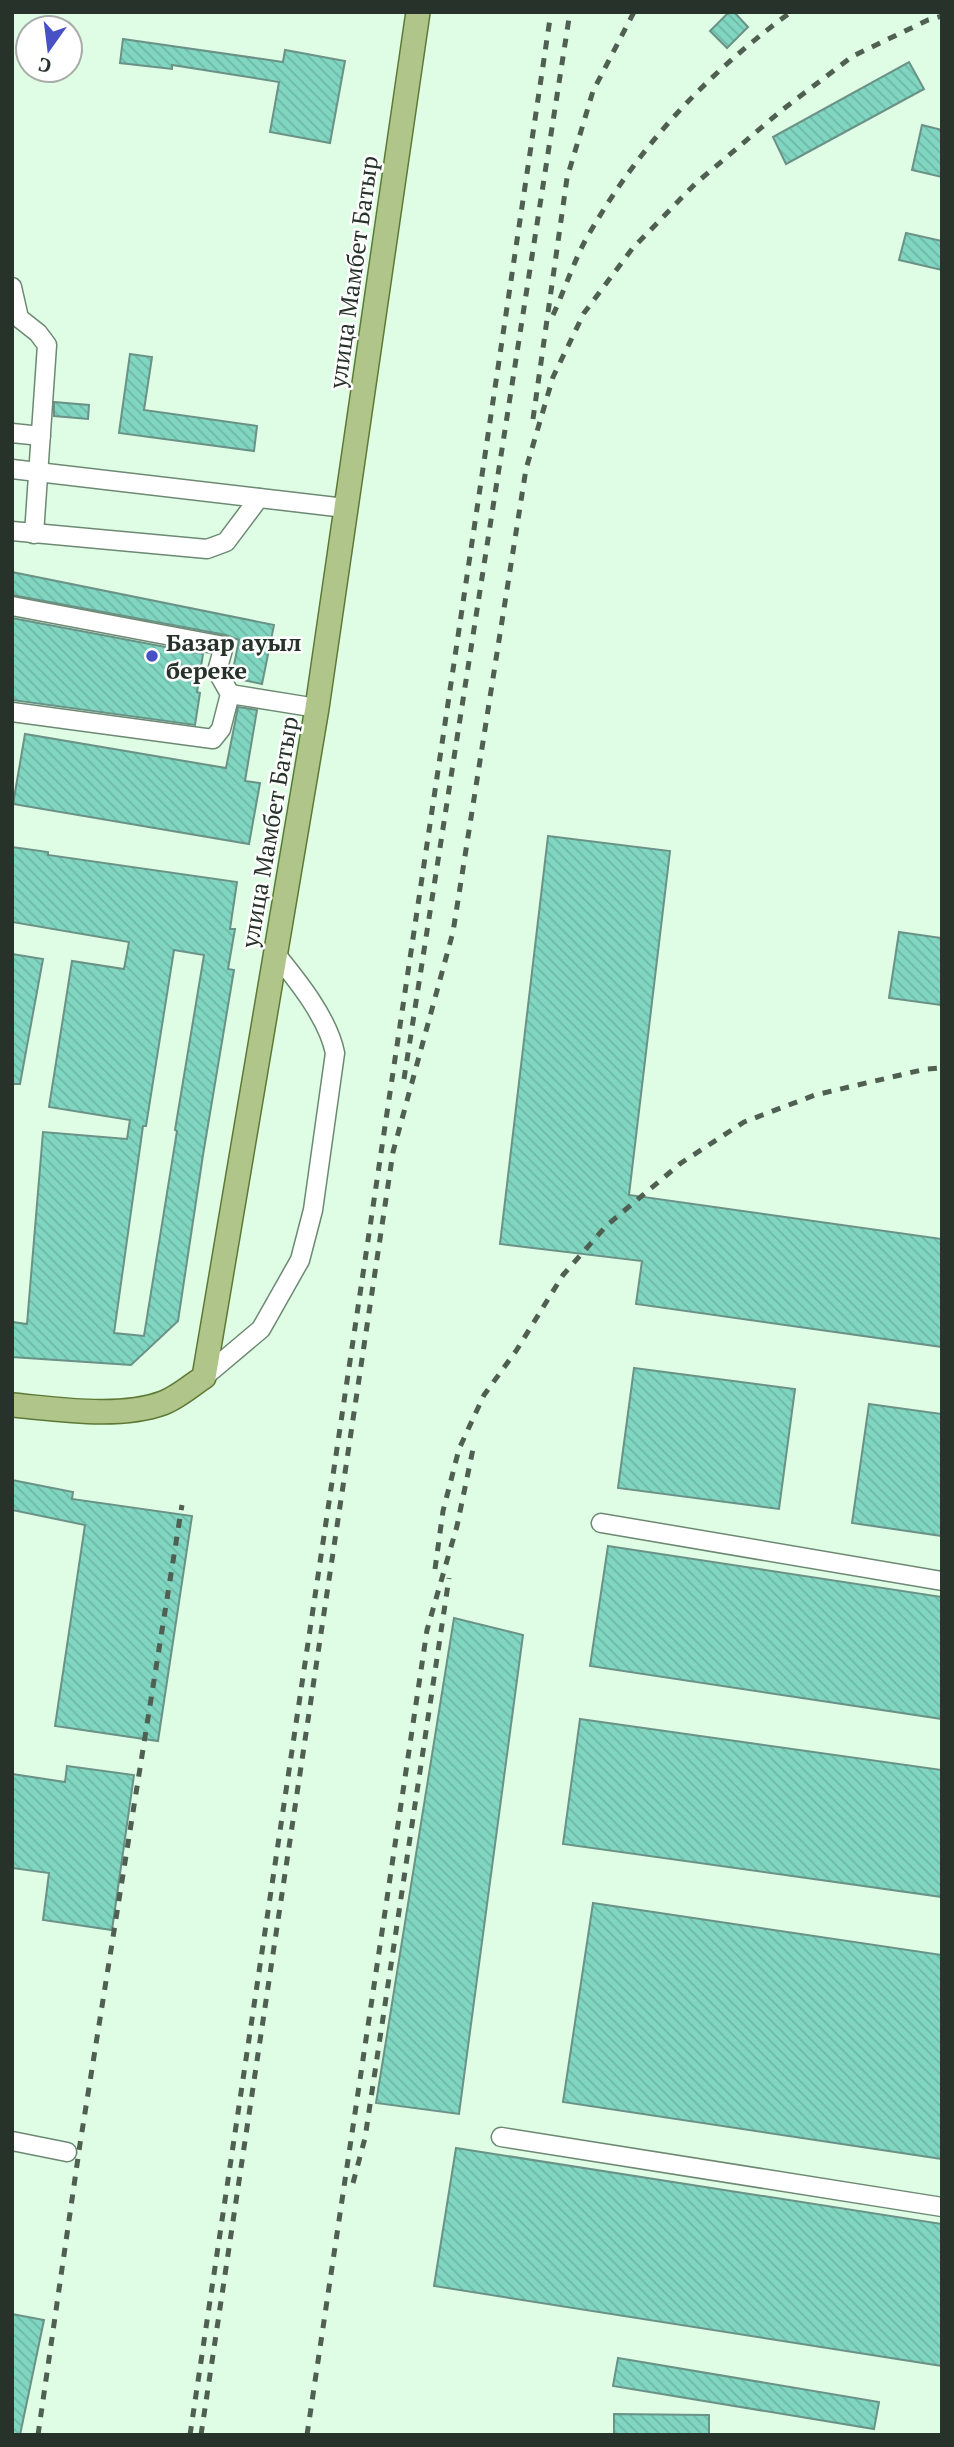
<svg xmlns="http://www.w3.org/2000/svg" width="954" height="2447" font-family="'PT Serif',serif">
<style>
.building{fill:url(#building-back-hatch);stroke:#6b9287;stroke-width:2;fill-rule:evenodd}
.lines{fill:none;stroke-linecap:round;stroke-linejoin:round}
.minor-casing{stroke:#6d8973;stroke-width:21}
.major-casing{stroke:#5e7936;stroke-width:26}
.minor{stroke:#fff;stroke-width:18}
.major{stroke:#b0c58a;stroke-width:23}
.rail{stroke:#4f5f52;stroke-width:5;stroke-dasharray:9 9;stroke-linecap:butt}
.poi-dot{fill:#4850c5;stroke:#fff;stroke-width:2.5}
.labels{text-anchor:middle;dominant-baseline:central;stroke-width:5;stroke-linejoin:round;paint-order:stroke}
.street-label{font-size:24px;fill:#27332a;stroke:#fff}
.poi-label{font-size:24px;font-weight:bold;fill:#27332a;stroke:#fff;text-anchor:start}
</style>
<defs>
<pattern id="building-back-hatch" width="6" height="6" patternUnits="userSpaceOnUse" patternTransform="scale(1.75)"><rect width="6" height="6" fill="#80d6c0"/><path d="M-1 5l2 2M0 0l6 6M5-1l2 2" fill="none" stroke="#6fb8a5"/></pattern>
</defs>
<rect width="100%" height="100%" fill="#defde4"/>
<g class="building">
<path d="M729,12H734L748,27L727,48L710,31Z"/>
<path d="M123,39L283,62L285,50L345,61L330,143L270,132L279,82L172,65V69L120,63Z"/>
<path d="M909,62L924,89L786,164L773,137Z"/>
<path d="M922,125L942,130V177L912,170Z"/>
<path d="M906,233L942,241V270L899,260Z"/>
<path d="M130,354L152,357L144,410L257,426L254,451L119,433Z"/>
<path d="M54,402L89,405L88,419L54,416Z"/>
<path d="M12,572L274,625L262,684L234,678L232,675L239,640L226,635L12,595Z"/>
<path d="M12,618L203,654L197,692L200,693L195,725L12,700Z"/>
<path d="M238,707L257,710L245,781L260,783L249,844L13,804L25,734L226,768Z"/>
<path d="M548,836L670,851L629,1195L942,1239V1347L636,1304L642,1261L500,1244Z"/>
<path d="M12,847L48,852V855L237,882L230,929H235L228,969L234,970L203,1155L178,1321L131,1365L12,1357V1322L27,1324L43,1132L127,1139L130,1120L49,1107L72,961L124,969L129,942L12,922ZM174,950L204,955L175,1130L177,1131L144,1336L114,1333L143,1126H146Z"/>
<path d="M899,932L942,938V1005L889,998Z"/>
<path d="M12,954L43,959L20,1084H12Z"/>
<path d="M634,1368L795,1389L779,1509L618,1488Z"/>
<path d="M869,1404L942,1414V1536L852,1523Z"/>
<path d="M12,1480L73,1492L72,1499L192,1516L158,1741L55,1726L85,1525L12,1510Z"/>
<path d="M608,1546L942,1597V1719L590,1666Z"/>
<path d="M454,1618L523,1635L459,2114L376,2103Z"/>
<path d="M580,1719L942,1770V1897L563,1844Z"/>
<path d="M67,1766L134,1775L112,1930L43,1920L49,1873L12,1868V1774L65,1782Z"/>
<path d="M593,1903L942,1955V2159L563,2102Z"/>
<path d="M456,2148L942,2224V2366L434,2286Z"/>
<path d="M12,2314L44,2320L20,2435H12Z"/>
<path d="M618,2358L879,2402L874,2429L613,2386Z"/>
<path d="M614,2414L709,2415V2435H614Z"/>
</g>
<g class="lines">
<defs>
<g id="minor">
<path d="M12,287L19,318L38,333L47,345L34,534"/>
<path d="M12,433L41,436"/>
<path d="M12,469L345,508"/>
<path d="M12,531L207,549L226,542L259,498"/>
<path d="M12,606L224,646L217,671L230,694L221,729L213,739L12,712"/>
<path d="M230,694L317,708"/>
<path d="M204,1377L261,1329L300,1260L313,1210L335,1053C328,1018 297,980 275,953"/>
<path d="M601,1523L942,1581"/>
<path d="M501,2137L942,2207"/>
<path d="M12,2141L67,2152"/>
</g>
<path id="major" d="M12,1405C57,1409 120,1419 163,1403C177,1398 192,1385 204,1377L317,708L418,12"/>
</defs>
<use href="#minor" class="minor-casing"/>
<use href="#major" class="major-casing"/>
<use href="#minor" class="minor"/>
<use href="#major" class="major"/>
<g class="rail">
<path d="M553,315C564,291 573,264 585,241C637,148 705,75 791,12"/>
<path d="M533,419L567,178L593,91L634,12"/>
<path d="M404,1079L570,12"/>
<path d="M435,1569L443,1511L459,1449L484,1395L516,1351L563,1275L606,1226L681,1163L744,1122L815,1095L926,1069L942,1068"/>
<path d="M353,2183L365,2138L449,1578"/>
<path d="M38,2435L80,2144L182,1505"/>
<path d="M190,2435L551,12"/>
<path d="M201,2435L393,1152L453,932L526,469L553,377L584,313L632,249L695,184L782,110L853,56L928,20L942,16"/>
<path d="M307,2435L427,1630L457,1526L473,1449"/>
</g>
</g>
<circle class="poi-dot" cx="152" cy="656" r="7"/>
<g class="labels">
<g class="street-label">
<text transform="translate(353 272) rotate(-82)">улица Мамбет Батыр</text>
<text transform="translate(269 832) rotate(-80)">улица Мамбет Батыр</text>
</g>
<g class="poi-label">
<text x="166" y="642">Базар ауыл<tspan x="166" dy="28">береке</tspan></text>
</g>
</g>
<rect width="954" height="2447" fill="none" stroke="#27332a" stroke-width="28"/>
<g transform="translate(49 49) rotate(194)"><circle r="33" fill="#ffffff" stroke="#a9adaa" stroke-width="2"/>
<path d="M0-5L12 26L0 18L-12 26Z" fill="#4850c5"/>
<text y="-10" font-size="19" font-weight="bold" text-anchor="middle" fill="#27332a">С</text>
</g>
</svg>
